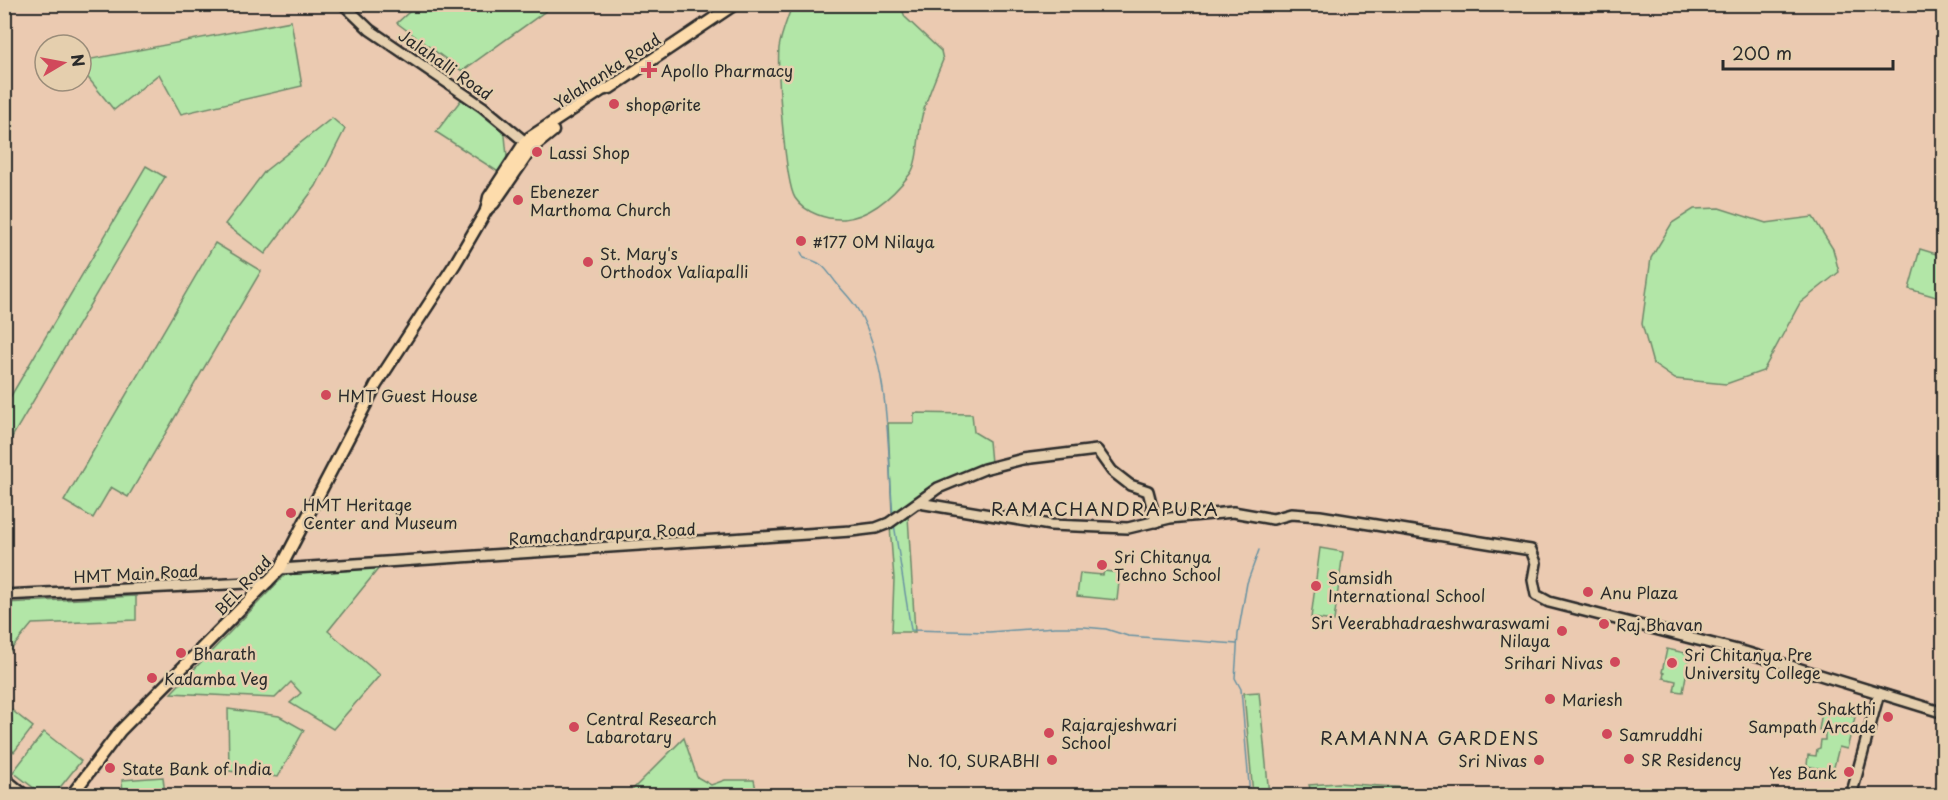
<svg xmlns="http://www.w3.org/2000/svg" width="1948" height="800" font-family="'Playpen Sans',sans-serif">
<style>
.green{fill:#b2e6a7;stroke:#6e8869;stroke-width:1.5}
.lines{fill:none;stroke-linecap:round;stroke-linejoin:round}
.stream{stroke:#6892a2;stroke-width:1.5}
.secondary-casing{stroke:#2b2b2b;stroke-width:14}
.primary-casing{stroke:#2b2b2b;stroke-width:15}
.secondary{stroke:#e5cfae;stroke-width:9}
.primary{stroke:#fddcac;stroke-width:10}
.poi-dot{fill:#d1495b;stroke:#e5cfae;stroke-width:2}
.labels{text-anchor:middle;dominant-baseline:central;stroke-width:5;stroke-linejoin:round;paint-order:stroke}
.street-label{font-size:16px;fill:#2b2b2b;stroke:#e5cfae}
.poi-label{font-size:16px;fill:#2b2b2b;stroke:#e5cfae;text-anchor:start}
.neighbourhood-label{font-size:18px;letter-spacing:1.5px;fill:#2b2b2b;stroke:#e5cfae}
</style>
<rect width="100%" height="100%" fill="#ebcab1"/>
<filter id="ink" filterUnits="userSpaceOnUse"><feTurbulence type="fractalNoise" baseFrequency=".0167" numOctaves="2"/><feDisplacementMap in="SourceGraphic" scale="12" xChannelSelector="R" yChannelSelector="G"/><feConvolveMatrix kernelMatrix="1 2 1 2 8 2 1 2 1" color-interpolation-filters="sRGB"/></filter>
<g filter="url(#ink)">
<g class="green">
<path d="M418,4H554V5L462,71L397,23Z"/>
<path d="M900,4L905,17L941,51L943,60C935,79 927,97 922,116C918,132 919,162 910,174C893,196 872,216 844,219C827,220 805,213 795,198C785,182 777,71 779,48C781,34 788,18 792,5Z"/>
<path d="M291,21L302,86L181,114L159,74L114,110L81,69V61Z"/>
<path d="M464,96L504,125L508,167L503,175L436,132Z"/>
<path d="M332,118L345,129L316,186L265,254L225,224L265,171Z"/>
<path d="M146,166L165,177L5,449V406Z"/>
<path d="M1719,208L1766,223L1813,217L1833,249L1839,272L1800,303L1763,371L1726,384L1675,379L1653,364L1642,324L1651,258L1672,223L1694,209Z"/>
<path d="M215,243L261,271L128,497L111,487L93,518L64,501Z"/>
<path d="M1920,249L1943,256V299L1909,289Z"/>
<path d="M914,413L972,414L974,432L989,441L991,463C950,473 926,489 892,514L888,423H914Z"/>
<path d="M908,516L915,632H892L894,579L890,526Z"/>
<path d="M1320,548L1343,552L1334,621L1311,618Z"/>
<path d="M379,568L328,631L380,675L333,729L290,703L301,693L291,682L275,698L171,693L286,574Z"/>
<path d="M1104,571L1120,573L1117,600L1077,596L1080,573L1103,575Z"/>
<path d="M136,596V620L32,624L5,657V603Z"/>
<path d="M1667,649L1690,654L1683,692L1674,691L1676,681L1663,678L1664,673L1662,672Z"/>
<path d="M1259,692L1269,795H1253L1244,693Z"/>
<path d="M4,704L33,727L14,752L5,744Z"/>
<path d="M1823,706L1855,717L1847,749L1839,747L1833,771L1807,766L1808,755L1816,756L1817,749L1820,748L1821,740H1825V731L1819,730Z"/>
<path d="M228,709L279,716L304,730L278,777L229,771Z"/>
<path d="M44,732L81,761L54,795H43L13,772Z"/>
<path d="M684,738L697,777L711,785L725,780H754L757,795H627Z"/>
<path d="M163,777L165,795H123L122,780Z"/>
<path d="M1338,783L1408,788V795H1312L1309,785Z"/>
</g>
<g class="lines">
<g class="stream">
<path d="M801,252L804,258C825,263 825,269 838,285C845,293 853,301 858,310C891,367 887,452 893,516"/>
<path d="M894,524L911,630L989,632L1055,627H1084L1106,629L1128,636L1237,644"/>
<path d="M1250,796L1241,689L1235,678L1238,634L1247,583L1259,550"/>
<path d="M1294,796H1296"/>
</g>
<defs>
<g id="secondary">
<path d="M343,4L370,30L483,107L530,146"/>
<path d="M919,503L1050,525L1128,528L1170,518L1233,512L1273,519L1291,514L1320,516L1531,550L1536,563L1533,580L1536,595L1549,602L1745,652L1944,713"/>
<path d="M280,569L851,531L876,528L889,523L938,488L984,469L1023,459L1097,450L1112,471L1130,485L1148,491L1156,522"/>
<path d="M4,595L268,582"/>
<path d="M4,778L26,796"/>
<path d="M1851,796L1879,693"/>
</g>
<g id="primary">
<path d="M486,210L494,203L532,148L553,131"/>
<path d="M71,796L120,731L280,569L376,385L455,264L486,211L489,197L525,142L529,138L602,90L610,88L735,4"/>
</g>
</defs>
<use href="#secondary" class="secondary-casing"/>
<use href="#primary" class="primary-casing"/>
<use href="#secondary" class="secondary"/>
<use href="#primary" class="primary"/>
</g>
</g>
<g class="poi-dot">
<path d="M646 61h6v6h6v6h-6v6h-6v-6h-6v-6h6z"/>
<circle cx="614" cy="104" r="6"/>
<circle cx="537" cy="152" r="6"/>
<circle cx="518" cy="200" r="6"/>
<circle cx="801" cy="241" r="6"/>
<circle cx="588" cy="262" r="6"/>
<circle cx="326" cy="395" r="6"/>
<circle cx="291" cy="513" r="6"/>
<circle cx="1102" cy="565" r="6"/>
<circle cx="1316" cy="586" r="6"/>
<circle cx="1588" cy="592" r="6"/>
<circle cx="1604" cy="624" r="6"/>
<circle cx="1562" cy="631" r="6"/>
<circle cx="181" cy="653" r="6"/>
<circle cx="1615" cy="662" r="6"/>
<circle cx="1672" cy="663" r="6"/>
<circle cx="152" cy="678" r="6"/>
<circle cx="1550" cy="699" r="6"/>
<circle cx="1888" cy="717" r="6"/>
<circle cx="574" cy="727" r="6"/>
<circle cx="1049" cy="733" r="6"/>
<circle cx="1607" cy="734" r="6"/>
<circle cx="1629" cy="759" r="6"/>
<circle cx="1052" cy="760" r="6"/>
<circle cx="1539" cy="760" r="6"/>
<circle cx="110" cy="768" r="6"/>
<circle cx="1849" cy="772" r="6"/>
</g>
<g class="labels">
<g class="street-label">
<text transform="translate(446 64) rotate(35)">Jalahalli Road</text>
<text transform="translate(607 70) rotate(-33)">Yelahanka Road</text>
<text transform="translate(602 533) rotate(-3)">Ramachandrapura Road</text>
<text transform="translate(136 573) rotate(-3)">HMT Main Road</text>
<text transform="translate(242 585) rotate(-47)">BEL Road</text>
</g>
<g class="poi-label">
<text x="661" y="70">Apollo Pharmacy</text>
<text x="626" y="104">shop@rite</text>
<text x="549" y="152">Lassi Shop</text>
<text x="530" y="191">Ebenezer<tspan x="530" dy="18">Marthoma Church</tspan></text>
<text x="813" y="241">#177 OM Nilaya</text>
<text x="600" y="253">St. Mary's<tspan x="600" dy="18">Orthodox Valiapalli</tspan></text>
<text x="338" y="395">HMT Guest House</text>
<text x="303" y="504">HMT Heritage<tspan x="303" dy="18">Center and Museum</tspan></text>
<text x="1114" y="556">Sri Chitanya<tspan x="1114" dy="18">Techno School</tspan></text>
<text x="1328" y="577">Samsidh<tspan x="1328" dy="18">International School</tspan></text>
<text x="1600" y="592">Anu Plaza</text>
<text x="1550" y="622" text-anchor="end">Sri Veerabhadraeshwaraswami<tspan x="1550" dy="18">Nilaya</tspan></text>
<text x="1616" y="624">Raj Bhavan</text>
<text x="193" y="653">Bharath</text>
<text x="1684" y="654">Sri Chitanya Pre<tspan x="1684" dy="18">University College</tspan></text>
<text x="1603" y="662" text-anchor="end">Srihari Nivas</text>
<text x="164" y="678">Kadamba Veg</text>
<text x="1562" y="699">Mariesh</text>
<text x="1876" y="708" text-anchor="end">Shakthi<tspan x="1876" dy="18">Sampath Arcade</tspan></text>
<text x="586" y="718">Central Research<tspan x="586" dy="18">Labarotary</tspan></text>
<text x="1061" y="724">Rajarajeshwari<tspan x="1061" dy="18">School</tspan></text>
<text x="1619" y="734">Samruddhi</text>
<text x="1641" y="759">SR Residency</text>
<text x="1040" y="760" text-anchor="end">No. 10, SURABHI</text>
<text x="1527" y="760" text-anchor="end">Sri Nivas</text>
<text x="122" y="768">State Bank of India</text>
<text x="1837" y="772" text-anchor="end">Yes Bank</text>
</g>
<g class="neighbourhood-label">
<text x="1105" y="508">RAMACHANDRAPURA</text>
<text x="1430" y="737">RAMANNA GARDENS</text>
</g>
</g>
<rect width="1948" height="800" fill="none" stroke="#e5cfae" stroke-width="24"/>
<rect x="12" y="12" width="1924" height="776" fill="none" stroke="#2b2b2b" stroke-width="2" filter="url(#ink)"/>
<g transform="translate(63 63) rotate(80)"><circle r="28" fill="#e5cfae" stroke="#9b8d7a" stroke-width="1.5"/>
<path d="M0-4.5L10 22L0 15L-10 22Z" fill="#d1495b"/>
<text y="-9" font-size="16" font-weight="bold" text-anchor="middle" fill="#2b2b2b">N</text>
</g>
<path d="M1723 60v9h170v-9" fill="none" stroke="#2b2b2b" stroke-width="3"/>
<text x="1732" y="60" font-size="18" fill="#2b2b2b" stroke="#e5cfae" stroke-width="4.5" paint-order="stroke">200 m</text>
</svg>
